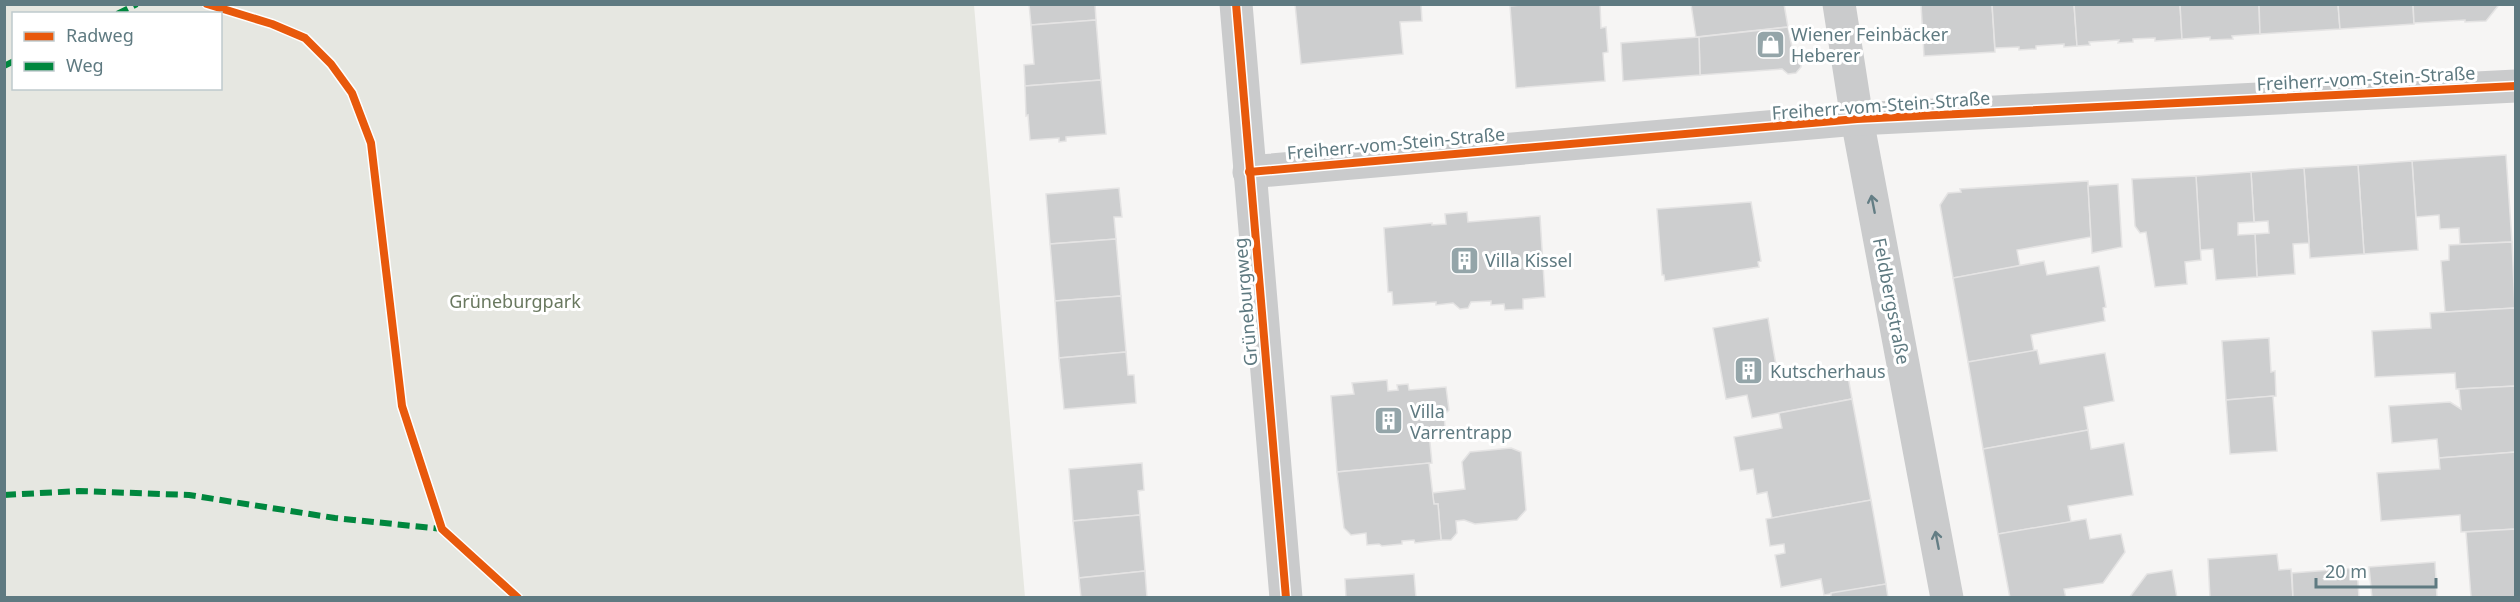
<svg xmlns="http://www.w3.org/2000/svg" width="2520" height="602" font-family="'Noto Sans',sans-serif">
<style>
.green{fill:#e6e7e1;fill-rule:evenodd}
.building{fill:#cdcecf;stroke:#e5e4e4;stroke-width:1.5}
.lines{fill:none;stroke-linecap:round;stroke-linejoin:round}
.minor{stroke:#cacbcc;stroke-width:33}
.quiet{stroke:#00873e;stroke-width:6;stroke-dasharray:12 6;stroke-linecap:butt}
.cycleway-casing{stroke:#fff;stroke-width:11}
.cycleway{stroke:#e8590c;stroke-width:8}
.oneway{stroke:#647e85}
.labels{text-anchor:middle;dominant-baseline:central;stroke-width:6;stroke-linejoin:round;paint-order:stroke}
.poi-label{font-size:18px;fill:#5f7a81;stroke:#fff;text-anchor:start}
.street-label{font-size:18px;fill:#5f7a81;stroke:#fff}
.park-label{font-size:18px;fill:#69785f;stroke:#fff}
</style>
<rect width="100%" height="100%" fill="#f6f5f4"/>
<path class="green" d="M4,5H974L1025,597H5ZM14,14H220V88H14Z"/>
<g class="building">
<path d="M1029,4H1095L1096,20L1031,25Z"/>
<path d="M1295,4H1421L1422,21L1400,22L1403,54L1301,64Z"/>
<path d="M1533,4H1600L1601,28L1606,27L1608,52L1603,53L1605,81L1516,88L1510,6Z"/>
<path d="M1691,4H1784L1788,27L1696,37Z"/>
<path d="M1921,4H1992L1995,52L1924,56Z"/>
<path d="M1992,4H2074L2077,46L2064,47V44L2036,46V49L2019,50V47L1995,48Z"/>
<path d="M2074,4H2180L2182,39L2155,41V38L2133,39V42L2118,43L2119,40L2089,42L2090,45L2077,46Z"/>
<path d="M2180,4H2259L2260,34L2232,36L2233,39L2210,40V37L2182,39Z"/>
<path d="M2259,4H2338L2340,29L2260,34Z"/>
<path d="M2338,4H2413L2414,24L2340,29Z"/>
<path d="M2413,4H2498V6L2486,21L2465,22V20L2414,23Z"/>
<path d="M1096,20L1101,80L1025,86L1024,65L1034,64L1031,25Z"/>
<path d="M1788,27L1793,53L1801,59V67L1796,73L1788,74L1782,69L1700,75L1699,37Z"/>
<path d="M1699,37L1700,75L1623,81L1621,43Z"/>
<path d="M1101,80L1106,134L1066,137V141L1059,142V138L1030,140L1028,115L1026,116L1025,86Z"/>
<path d="M2506,155L2512,242L2460,244L2459,228L2440,229L2439,215L2416,217L2412,161Z"/>
<path d="M2412,161L2418,250L2364,254L2358,165Z"/>
<path d="M2358,165L2364,254L2310,258L2304,168Z"/>
<path d="M2304,168L2309,243L2293,244L2295,274L2257,277L2255,234L2269,233L2268,221L2254,222L2251,172Z"/>
<path d="M2251,172L2254,222L2238,223V235L2255,234L2257,277L2216,280L2213,249L2200,250L2196,176Z"/>
<path d="M2196,176L2201,260L2185,262L2187,284L2155,287L2146,232L2140,233L2135,226L2132,179Z"/>
<path d="M2088,181L2091,237L2017,250L2020,266L1953,278L1940,205L1948,193L1961,192L1960,189Z"/>
<path d="M2118,184L2122,247L2092,253L2088,186Z"/>
<path d="M1119,188L1122,217H1114L1116,239L1050,244L1046,194Z"/>
<path d="M1751,202L1761,261L1758,262L1759,267L1665,281L1664,275H1662L1657,209Z"/>
<path d="M1467,212L1468,222L1540,216L1545,297L1523,299V309L1505,310L1504,304L1491,305V301L1471,302L1468,308L1460,309L1453,303L1436,305V302L1393,305L1392,292H1388L1384,228L1432,223V225L1446,224L1445,214Z"/>
<path d="M1116,239L1121,296L1055,301L1050,244Z"/>
<path d="M2512,242L2515,308L2445,312L2441,261L2449,260V245Z"/>
<path d="M2044,261L2047,275L2099,266L2106,307L2103,308L2105,321L2031,335L2034,351L1968,362L1953,278Z"/>
<path d="M1121,296L1126,352L1059,358L1055,301Z"/>
<path d="M2515,308L2516,386L2456,389L2455,373L2375,377L2372,331L2431,328L2430,313Z"/>
<path d="M1768,318L1778,377L1846,365L1852,399L1752,418L1747,395L1726,399L1713,328Z"/>
<path d="M2269,338L2271,372L2275,371L2276,396L2226,400L2222,341Z"/>
<path d="M2037,350L2040,364L2105,353L2114,401L2084,407L2088,430L1983,449L1968,362Z"/>
<path d="M1126,352L1128,375H1134L1136,403L1064,409L1059,358Z"/>
<path d="M1387,380L1388,391L1398,390L1397,385L1408,384L1409,390L1446,387L1449,410L1444,415L1445,426L1440,432L1429,433L1432,463L1337,472L1331,396L1354,394L1352,383Z"/>
<path d="M2516,386V452L2439,458L2437,439L2392,443L2389,406L2450,402L2461,409L2459,389Z"/>
<path d="M2273,396L2277,451L2230,454L2226,400Z"/>
<path d="M1852,399L1871,500L1772,518L1767,492L1757,494L1753,469L1740,471L1734,437L1782,428L1779,413Z"/>
<path d="M2088,430L2091,449L2124,443L2133,495L2068,506L2071,522L1998,534L1983,449Z"/>
<path d="M1511,448L1521,452L1526,510L1517,520L1475,524L1464,520L1456,521L1457,533L1451,540H1441L1438,504H1434L1432,493L1465,489L1462,462L1470,452Z"/>
<path d="M2516,452V529L2461,532L2460,515L2381,521L2377,473L2440,469L2439,458Z"/>
<path d="M1142,463L1144,490L1138,491L1140,515L1073,521L1069,469Z"/>
<path d="M1429,463L1434,504H1438L1441,540L1415,543L1414,540L1402,541V544L1382,546L1379,544L1367,545L1366,533L1351,535L1344,528L1337,472Z"/>
<path d="M1871,500L1886,584L1824,595L1821,579L1781,587L1775,555L1785,553L1784,544L1770,546L1766,519Z"/>
<path d="M1140,515L1145,571L1079,578L1073,521Z"/>
<path d="M2086,519L2090,539L2121,534L2125,552L2103,583L2064,589L2066,598H2010L1998,534Z"/>
<path d="M2516,529V598H2462L2471,597L2466,532Z"/>
<path d="M2277,554L2279,570L2291,569L2293,598H2210L2208,559Z"/>
<path d="M2435,562L2437,598H2372L2369,567Z"/>
<path d="M2357,568L2359,598H2293L2292,573Z"/>
<path d="M2172,570L2177,598H2129L2147,574Z"/>
<path d="M1145,571L1147,598H1081L1079,578Z"/>
<path d="M1414,574L1416,598H1346L1345,579Z"/>
<path d="M1886,584L1888,598H1831V593Z"/>
</g>
<g class="lines">
<g class="minor">
<path d="M1236,4L1286,598"/>
<path d="M1839,4L1857,119L1947,598"/>
<path d="M1249,172L1857,119L2516,86"/>
</g>
<g class="quiet">
<path d="M117,14L137,4"/>
<path d="M4,66L14,61"/>
<path d="M4,495L79,491L189,495L335,518L442,529"/>
</g>
<defs>
<g id="cycleway">
<path d="M207,4L272,24L305,38L331,64L352,93L371,143L402,406L442,529L518,598"/>
<path d="M1236,4L1286,598"/>
<path d="M1249,172L1857,119L2516,86"/>
</g>
</defs>
<use href="#cycleway" class="cycleway-casing"/>
<use href="#cycleway" class="cycleway"/>
</g>
<defs><path id="oneway-shaft" d="M-6 0H5M1.5-3L5.5 0L1.5 3" fill="none" stroke-width="1.6" stroke-linecap="round" stroke-linejoin="round" transform="scale(1.5)"/></defs>
<g class="oneway">
<use href="#oneway-shaft" transform="translate(1873 204) rotate(-101)"/>
<use href="#oneway-shaft" transform="translate(1937 540) rotate(-101)"/>
</g>
<defs>
<symbol id="shop-square" viewBox="-11 -11 22 22"><rect x="-9" y="-9" width="18" height="18" rx="4" fill="#94a5a9" stroke="#fff"/><path d="M-5-2.5h2.3a2.7 3.5 0 0 1 5.4 0H5L5.5 6h-11ZM-1.5-2.5h3a1.5 2.3 0 0 0-3 0Z" fill="#fff"/></symbol>
<symbol id="building-square" viewBox="-11 -11 22 22"><rect x="-9" y="-9" width="18" height="18" rx="4" fill="#94a5a9" stroke="#fff"/><path d="M-4-6H4V6H1V3H-1V6H-4ZM-2.5-4.3h1.7v1.8h-1.7ZM.8-4.3h1.7v1.8H.8ZM-2.5-1h1.7V.8h-1.7ZM.8-1h1.7V.8H.8Z" fill="#fff"/></symbol>
</defs>
<g fill-rule="evenodd">
<use href="#shop-square" x="1754" y="28" width="33" height="33"/>
<use href="#building-square" x="1448" y="244" width="33" height="33"/>
<use href="#building-square" x="1732" y="354" width="33" height="33"/>
<use href="#building-square" x="1372" y="404" width="33" height="33"/>
</g>
<g class="labels">
<g class="poi-label">
<text x="1791" y="34">Wiener Feinbäcker<tspan x="1791" dy="21">Heberer</tspan></text>
<text x="1485" y="260">Villa Kissel</text>
<text x="1770" y="371">Kutscherhaus</text>
<text x="1410" y="411">Villa<tspan x="1410" dy="21">Varrentrapp</tspan></text>
</g>
<g class="street-label">
<text transform="translate(2366 78) rotate(-3)">Freiherr-vom-Stein-Straße</text>
<text transform="translate(1881 105) rotate(-4)">Freiherr-vom-Stein-Straße</text>
<text transform="translate(1396 143) rotate(-5)">Freiherr-vom-Stein-Straße</text>
<text transform="translate(1892 301) rotate(79)">Feldbergstraße</text>
<text transform="translate(1245 302) rotate(-95)">Grüneburgweg</text>
</g>
<g class="park-label">
<text x="515" y="301">Grüneburgpark</text>
</g>
</g>
<rect width="2520" height="602" fill="none" stroke="#5f7a81" stroke-width="12"/>
<rect x="12" y="12" width="210" height="78" fill="#ffffff" stroke="#bfcacd" stroke-width="1.5"/>
<rect x="24" y="32" width="30" height="9" fill="#e8590c" stroke="#bfcacd" stroke-width="1.5"/>
<text x="66" y="42" font-size="18" fill="#5f7a81">Radweg</text>
<rect x="24" y="62" width="30" height="9" fill="#00873e" stroke="#bfcacd" stroke-width="1.5"/>
<text x="66" y="72" font-size="18" fill="#5f7a81">Weg</text>
<path d="M2316 578v9h120v-9" fill="none" stroke="#5f7a81" stroke-width="3"/>
<text x="2325" y="578" font-size="18" fill="#5f7a81" stroke="#ffffff" stroke-width="4.5" paint-order="stroke">20 m</text>
</svg>
